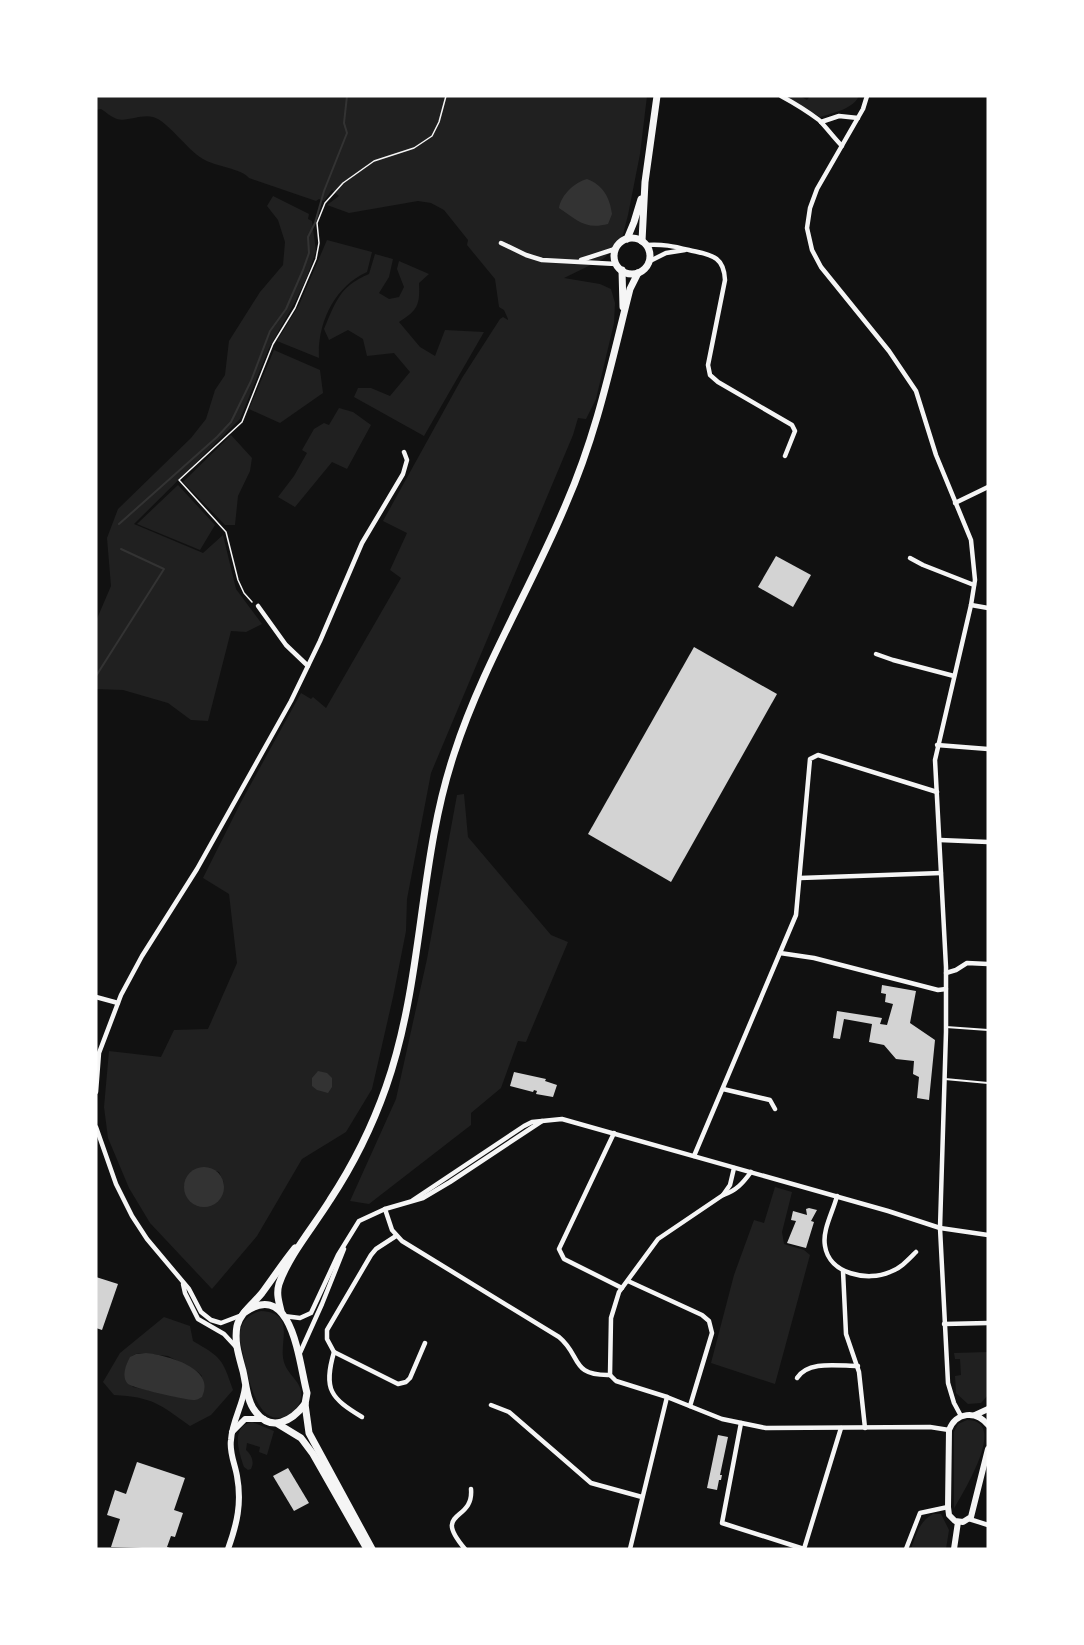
<svg xmlns="http://www.w3.org/2000/svg" width="1084" height="1645" font-family="'Zilla Slab',serif">
<style>
.green{fill:#202020;fill-rule:evenodd}
.water{fill:#333}
.lines{fill:none;stroke-linecap:round;stroke-linejoin:round}
.stream{stroke:#333;stroke-width:2}
.building{fill:#d3d3d3}
.path{stroke:#f5f5f5;stroke-width:1.5}
.service{stroke:#f5f5f5;stroke-width:2}
.minor{stroke:#f5f5f5;stroke-width:4.5}
.tertiary{stroke:#f5f5f5;stroke-width:6}
.secondary{stroke:#f5f5f5;stroke-width:7}
</style>
<rect width="100%" height="100%" fill="#111"/>
<g class="green">
<path d="M96,96H647L640,154L628,215L621,242L603,259L564,278L600,284L611,289L615,303L614,323L596,399L586,419L578,418L573,435L431,773L407,899L406,931L393,997L372,1089L346,1132L302,1159L257,1236L212,1289L150,1223L129,1188L108,1138L104,1107L109,1051L161,1057L174,1030L208,1029L237,963L229,894L203,878L241,802L301,693L311,699L313,697L326,708L401,578L390,570L407,533L383,521L462,378L500,319L503,317L508,320V319L504,310L499,307L495,279L467,245L468,240L444,210L431,203L418,201L349,213L327,205L339,196L332,190L324,201L319,199L316,201L249,178C243,169 214,166 203,159C187,150 168,121 153,117C141,114 127,122 117,119C111,117 106,112 101,109L96,110ZM205,1168L219,1172L224,1183C221,1212 189,1213 184,1186L193,1171Z"/>
<path d="M785,96H800L807,100L810,96H859C853,109 833,113 820,117Z"/>
<path d="M273,196L309,214L308,219L312,221L316,251L307,277L295,302L269,348L240,419L134,524L203,553L223,535L236,589L262,624L246,632L231,631L208,721L191,720L168,703L123,690L96,689V621L111,586L107,538L118,509L191,438L206,419L215,390L225,375L229,341L260,292L283,265L285,242L278,220L267,206Z"/>
<path d="M327,240L372,252L367,272C335,286 317,323 319,358L277,341L299,305Z"/>
<path d="M375,254L393,259L389,277L379,293L389,299L399,297L404,287L397,269L399,261L429,274L419,283C420,305 418,310 399,322L420,347L435,356L445,330L484,332L424,436L354,397L358,388H371L390,396L410,372L394,353L367,356L363,339L348,330L329,340L324,329C336,301 340,286 369,274Z"/>
<path d="M274,350L320,370L323,393L280,423L249,409Z"/>
<path d="M339,408L353,412L371,425L347,469L332,462L295,507L278,497L294,476L307,453L302,450L314,429L324,423L329,425Z"/>
<path d="M231,435L252,458L250,471L238,496L235,525H225L183,482Z"/>
<path d="M178,485L215,525L200,550L137,524Z"/>
<path d="M464,794L468,837L551,935L568,942L526,1042L518,1041L501,1088L471,1113V1125L369,1204L350,1201L396,1099L427,959L457,795Z"/>
<path d="M775,1187L792,1192L782,1232L784,1244L804,1250L810,1255L775,1384L711,1363L734,1275L754,1220L764,1223Z"/>
<path d="M261,1311C299,1313 276,1345 285,1365C290,1377 303,1383 301,1397C300,1405 295,1412 288,1415C253,1433 246,1361 240,1341C238,1325 246,1314 261,1311Z"/>
<path d="M164,1317L190,1326L193,1341C222,1358 222,1358 233,1390L211,1415L190,1426C160,1404 152,1397 114,1395L103,1382L120,1353ZM140,1353L168,1356L198,1372L202,1376L178,1396L133,1387L125,1374C127,1363 128,1355 140,1353Z"/>
<path d="M988,1352V1395L981,1403L968,1404L956,1393L955,1376L961,1375L960,1359H955L954,1353Z"/>
<path d="M967,1420C1009,1420 963,1492 954,1509V1432L958,1424Z"/>
<path d="M252,1422L274,1431L267,1455L259,1452L260,1447L247,1443L246,1450C251,1454 255,1462 251,1469L248,1470L244,1467C239,1453 230,1426 252,1422Z"/>
<path d="M933,1514H941L949,1530L946,1549H911C916,1536 919,1521 933,1514Z"/>
</g>
<g class="water">
<path d="M587,179C603,185 610,198 612,214L608,224C585,230 577,220 559,208C561,195 575,182 587,179Z"/>
<path d="M318,1071L327,1073L332,1078V1087L328,1093L317,1090L312,1086V1078Z"/>
<circle cx="204" cy="1187" r="20"/>
<path d="M146,1353C166,1355 217,1368 202,1397C198,1399 198,1400 193,1400C186,1400 133,1388 128,1384C121,1377 126,1364 130,1357L136,1354Z"/>
</g>
<g class="lines">
<g class="stream">
<path d="M119,524L217,437L231,422L251,381L270,331L286,309L303,270L309,253L308,237L315,223L324,191L347,133L344,123L347,96"/>
<path d="M96,676L164,569L121,549"/>
</g>
</g>
<g class="building">
<path d="M776,556L811,575L793,607L758,587Z"/>
<path d="M694,647L777,694L671,882L588,834Z"/>
<path d="M882,985L916,991L910,1023L935,1040L929,1100L917,1098L919,1077L913,1074L914,1061L896,1059L884,1045L869,1042L872,1024L844,1019L840,1039L833,1038L837,1011L882,1018L880,1024L887,1025L893,1004L885,1002L886,994L881,993Z"/>
<path d="M514,1072L546,1079L545,1081L557,1085L553,1097L536,1094L537,1091L534,1090L533,1092L510,1086Z"/>
<path d="M809,1208L817,1210L811,1221L814,1222L806,1248L787,1243L796,1221L791,1220L793,1211L807,1215L806,1209Z"/>
<path d="M96,1277L118,1284L102,1330L96,1328Z"/>
<path d="M718,1435L728,1437L720,1475H722L721,1480H719L717,1490L707,1488Z"/>
<path d="M137,1462L185,1478L174,1510L183,1513L175,1537L171,1536L167,1547L173,1549L111,1547L120,1519L107,1515L115,1490L126,1494Z"/>
<path d="M288,1468L309,1503L294,1511L273,1476Z"/>
</g>
<g class="lines">
<path class="path" d="M252,602L244,593L238,580L226,532L179,480L242,422L273,344L295,308L316,259L319,243L317,223L325,203L343,183L374,161L414,148L432,136L439,122L446,96"/>
<g class="service">
<path d="M946,1027L988,1030"/>
<path d="M945,1079L988,1083"/>
</g>
<g class="minor">
<path d="M781,96C794,103 807,111 819,120C826,127 834,138 842,146"/>
<path d="M867,96L863,109L817,189L810,208L807,228L812,250L821,267L889,351L916,391L936,455L971,540L975,580L971,605L935,760L946,967V1032L940,1228L948,1383L954,1403L961,1416"/>
<path d="M821,122L839,116L858,118"/>
<path d="M501,243L526,255L542,260L616,264"/>
<path d="M646,245C663,244 673,246 689,250C710,255 724,255 725,280L708,365L710,375L718,382L792,425L795,431L785,456"/>
<path d="M581,260L615,249"/>
<path d="M648,262L666,253L685,250"/>
<path d="M955,503L988,487"/>
<path d="M910,558L923,565L974,585"/>
<path d="M971,605L988,608"/>
<path d="M258,606L286,645L308,666"/>
<path d="M876,654L893,660L954,676"/>
<path d="M937,745L988,749"/>
<path d="M940,840L988,842"/>
<path d="M800,878L941,873"/>
<path d="M780,953L814,958L938,990L946,989"/>
<path d="M946,973L956,970L967,963L988,964"/>
<path d="M96,997L118,1003"/>
<path d="M723,1089L770,1100L775,1109"/>
<path d="M96,1092L99,1053L121,995L142,956L197,869L291,701L320,641L362,543L403,474L407,460L404,452"/>
<path d="M96,1127L116,1184L132,1216L147,1239L189,1289L201,1312L211,1320L221,1323L242,1315"/>
<path d="M614,1133L559,1249L564,1259L622,1288"/>
<path d="M694,1156L796,915L810,759L818,755L937,792"/>
<path d="M723,1195L730,1185L734,1168"/>
<path d="M837,1196C833,1212 822,1230 825,1246C829,1274 868,1282 890,1272C901,1268 908,1260 916,1252"/>
<path d="M413,1200L524,1126L532,1122L562,1119L888,1211L940,1228L988,1235"/>
<path d="M385,1209L392,1230L402,1241L559,1337C582,1356 570,1376 610,1375"/>
<path d="M396,1236L376,1249L371,1255L327,1330V1339L334,1352L398,1384L406,1382L410,1378L425,1343"/>
<path d="M843,1271L846,1334L859,1372L865,1428"/>
<path d="M628,1281L702,1315L709,1321L712,1333L690,1406"/>
<path d="M183,1284L185,1293L198,1319L224,1334L236,1347"/>
<path d="M284,1316L300,1318L311,1313L338,1255L359,1221L385,1209L423,1198L450,1182L542,1121"/>
<path d="M944,1324L988,1323"/>
<path d="M334,1352C323,1390 331,1398 362,1417"/>
<path d="M299,1355L322,1304L344,1249"/>
<path d="M610,1375L616,1381L667,1397L722,1419L766,1428L930,1427L949,1430"/>
<path d="M610,1375L611,1318L619,1292L658,1239L723,1195C736,1191 743,1183 751,1172"/>
<path d="M797,1378C808,1360 839,1366 858,1366"/>
<path d="M491,1405L509,1412L591,1483L642,1497"/>
<path d="M741,1423L722,1523L804,1549L841,1428"/>
<path d="M969,1519L988,1525"/>
<path d="M465,1549C431,1509 474,1523 471,1489"/>
<path d="M630,1549L667,1397"/>
<path d="M906,1549L920,1513L948,1507"/>
</g>
<g class="tertiary">
<path d="M975,1415L988,1409"/>
<path d="M988,1425C976,1410 956,1412 949,1430L948,1507L949,1515L955,1521L963,1522L971,1517L988,1449"/>
<path d="M232,1432L245,1419H264"/>
<path d="M228,1549C237,1524 242,1503 237,1476C235,1464 229,1452 231,1440C232,1421 243,1405 245,1387"/>
<path d="M954,1549L958,1522"/>
</g>
<g class="secondary">
<circle cx="632" cy="256" r="18"/>
<path d="M627,239L634,222L641,199"/>
<path d="M642,241L645,182L657,96"/>
<path d="M622,270L623,307"/>
<path d="M295,1248C283,1263 273,1278 262,1293C254,1303 240,1313 237,1326C234,1342 239,1356 243,1371C246,1384 247,1401 255,1411C271,1433 292,1421 305,1404"/>
<path d="M281,1311C279,1302 276,1294 279,1284C289,1255 314,1226 330,1200C353,1165 372,1127 386,1087C424,979 418,862 454,754C482,667 531,588 566,504C597,433 611,364 630,289L638,273"/>
<path d="M245,1312C293,1279 299,1364 307,1393L305,1404L309,1433L372,1549"/>
<path d="M278,1424L301,1438L313,1454L367,1549"/>
</g>
</g>
<rect width="1084" height="1645" fill="none" stroke="#ffffff" stroke-width="195"/>
</svg>
